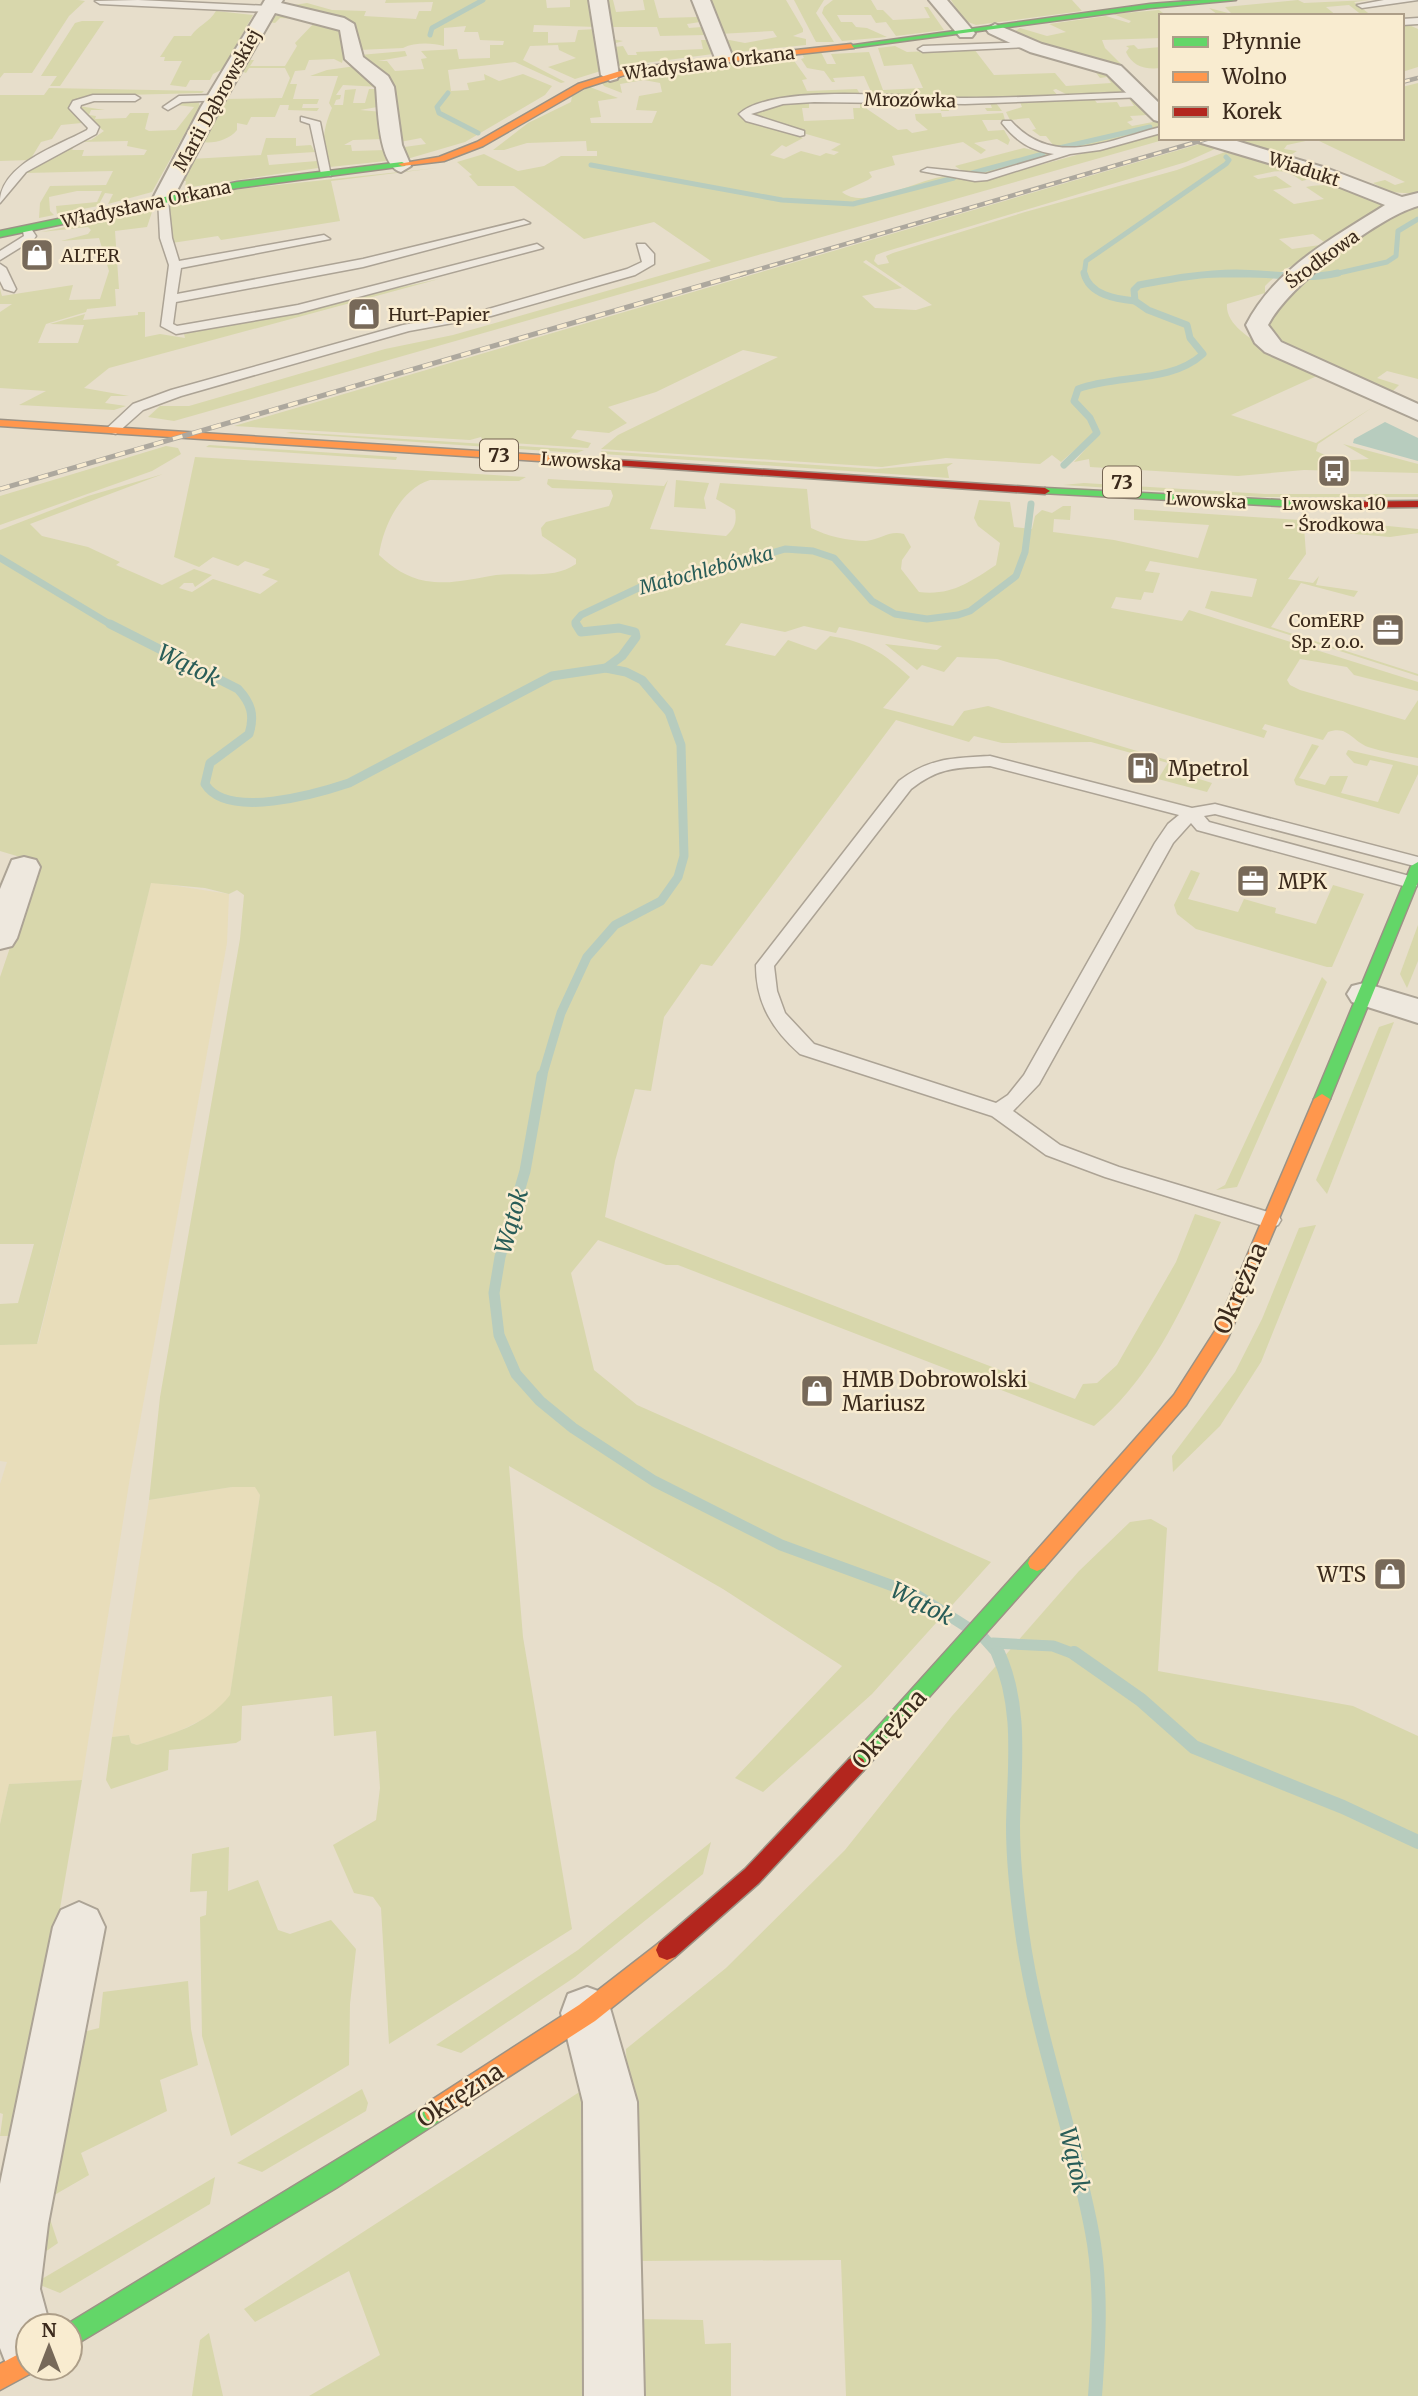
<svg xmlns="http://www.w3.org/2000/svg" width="1418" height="2396" font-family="Merriweather,serif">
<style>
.farmland{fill:#e8ddba}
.green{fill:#d8d7ac;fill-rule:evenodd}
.water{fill:#b7ccbe}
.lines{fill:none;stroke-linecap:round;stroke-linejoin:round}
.stream-far4{stroke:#b7ccbe;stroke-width:5}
.stream-far3{stroke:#b7ccbe;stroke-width:7}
.stream-far2{stroke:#b7ccbe;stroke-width:9}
.stream-far1{stroke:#b7ccbe;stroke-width:11}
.stream{stroke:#b7ccbe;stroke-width:14}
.lane-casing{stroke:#aca395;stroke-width:3}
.street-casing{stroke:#aca395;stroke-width:4}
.fast-casing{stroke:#9b9285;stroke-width:3}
.slow-casing{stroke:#9b9285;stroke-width:3}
.jam-casing{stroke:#9b9285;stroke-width:3}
.lane{fill:#eee8de;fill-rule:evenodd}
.street{fill:#eee8de;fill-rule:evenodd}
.fast{fill:#63d668;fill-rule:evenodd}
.slow{fill:#ff974d;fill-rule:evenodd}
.jam{fill:#b3261e;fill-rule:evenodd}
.rail-far1-casing{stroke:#ada89e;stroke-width:4.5}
.rail-casing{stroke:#ada89e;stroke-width:5}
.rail-far1{stroke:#f9ecd0;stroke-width:2.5;stroke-dasharray:8;stroke-linecap:butt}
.rail{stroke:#f9ecd0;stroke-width:3.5;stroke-dasharray:10;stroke-linecap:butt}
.labels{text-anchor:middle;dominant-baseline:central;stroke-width:5;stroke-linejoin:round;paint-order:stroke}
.far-street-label{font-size:18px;fill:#3b2a1c;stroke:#f9ecd0}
.far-poi-label{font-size:18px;fill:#3b2a1c;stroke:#f9ecd0;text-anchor:start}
.shield{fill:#f9ecd0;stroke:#746452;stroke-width:2}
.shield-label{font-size:19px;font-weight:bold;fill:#3b2a1c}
.far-water-label{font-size:19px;font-style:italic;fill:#295d58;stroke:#f9ecd0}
.poi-label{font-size:21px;fill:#3b2a1c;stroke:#f9ecd0;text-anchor:start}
.water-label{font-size:23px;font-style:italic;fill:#295d58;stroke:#f9ecd0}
.near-street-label{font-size:24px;fill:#3b2a1c;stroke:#f9ecd0}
</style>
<rect width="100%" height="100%" fill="#e7decb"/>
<g class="farmland">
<path d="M151,882L229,894L227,943L131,1471L82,1780L9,1784L0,1824V1484L7,1462L0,1461V1345L38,1343Z"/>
<path d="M232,1487H256L260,1495L230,1696L216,1713L175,1733L137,1745L131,1743L129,1735L112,1737L149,1500Z"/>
</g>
<g class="green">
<path d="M0,0H78L85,1L69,16L32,73H4L0,78Z"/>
<path d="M386,0H546L547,8L570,7V0H592L597,27L534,25L533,32H548V43L575,42L578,30L597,29L604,70L575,79L548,67L576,58L559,50L558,45L530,46L523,60L565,82L561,83L515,62L448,70L451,91L469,90L467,83L485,80L484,74L499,81L523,74L552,86L545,95L465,142L407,159L397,148L426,144L421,138L400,142L395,122L360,55L405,51L407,56L378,61H387L395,71L424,69L421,59L427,58L421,51L457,49L459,59L490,58V45H503L504,41L480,40L478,32H464L466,26L444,28V46C433,43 415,42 403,48L358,50L352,29L287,6L307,3L332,10L366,11L364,16L416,19L419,11H431L433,2L385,3Z"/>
<path d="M601,0H613L616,12L645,10L643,0H654L659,18L698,17L700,22L687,24L689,28L702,27L705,35L660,36L657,27H610L612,39L623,41L609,45Z"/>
<path d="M705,0H786L803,29V32L793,36L806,39V45L728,53L719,38L745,43L777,37L773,31L719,34Z"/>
<path d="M794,0H824L816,13L834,42H816Z"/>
<path d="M833,0H871L877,10H883L893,20L930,18L924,7H928L944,30L896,36L886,22L876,23L871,15H837L841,22H852L856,27L867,28L887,37L842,41L822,13L824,7Z"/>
<path d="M951,0H1072L1082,11L976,25L963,20Z"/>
<path d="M1298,0L1304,3L1369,0L1354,2L1372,16H1363L1349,5L1326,7L1337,16H1213L1218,15L1209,8L1232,14L1225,7Z"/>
<path d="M1159,10L1167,16H1161V38L1102,40L1105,48L1126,69L1043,47L1014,32L1020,28L1047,36L1066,32L1049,24L1106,16L1129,23L1131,21L1113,14Z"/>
<path d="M216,11L253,15L223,69L213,74L210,80H190L186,87L170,85L182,61H164L165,57H160L174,36H191C198,25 209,23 216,11Z"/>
<path d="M278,14L338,24L349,59H343L342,63L334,59L309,60L305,70L295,71L290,84H297L293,99H319L317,104H303L302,108H319L317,111L288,110L289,105H280L275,117H251L247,125L237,123V130C229,140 214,144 201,142L224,99L282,98L290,78L285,68H249L246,73L241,71L249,60H254L250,66H285L297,46L295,43L317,20L280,18L275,23L269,22Z"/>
<path d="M82,21H104L60,86H50L57,76H41L75,23Z"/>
<path d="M1409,25L1418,29V67L1402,72V26Z"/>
<path d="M701,40H707L713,54L615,67L614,47L623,46L628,55H637L636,52L703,49Z"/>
<path d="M1134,45L1138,49L1161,47V68C1143,70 1132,65 1126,52L1129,48L1126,46Z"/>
<path d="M895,46L907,52L974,49L994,75L1055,73L1066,86L1111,83L1107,77L1100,78L1094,70L1097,69L1072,60L1075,59L1105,70L1133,93L1070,96L1056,89L1053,90L1059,97L799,99L755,106L739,115L803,138L786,147L782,145L770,155L784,159L801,151L820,156L826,153L834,155L839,152L831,150L841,144L758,120L749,116L750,111L783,103L832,100L809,102V108H802L804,121L854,119L853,108H860V104L846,100H859L867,109L898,130L907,129L912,133L928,130L916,120L915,114L941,113L942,117L1003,113L1005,120H982L988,131L1004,130L1010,140L1008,145L997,139L974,143L986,150L981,154L963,142L892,156L895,165L869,172L872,177L868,180L842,192C865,212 923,176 949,176C962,177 974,181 988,179L1161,132V138H1170L174,421L148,417L160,406H189L385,349L453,335L711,261L654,222L584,239L514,186H478L469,176L472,175L457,162L484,154L518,171L544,166L561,156H597V151H587L586,141L527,143L504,150H493L528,123L571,102L572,96L590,87L618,98L598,101L601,117L590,118L591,123H652L657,111L636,110L639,96L662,92L660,83L644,80L620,84L622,93L604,86L602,83L660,69L790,55L807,79L802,80L807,91L857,89L860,94H872L864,76L833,78L835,82H832L824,71L807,68L801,59L804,58L802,54L821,52L827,64H836L831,54L869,52L883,90L923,88L912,64L884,66L878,48Z"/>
<path d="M356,66L380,87L343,85L336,95H341L340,99L336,100L334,105H343L345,90L356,89L353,103H365L369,89H381L383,106L360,110L383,112L384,139L353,140L344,145H351L352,151L387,150L389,158L386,161L330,167C318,151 325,123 332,108L329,103L338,76H310L327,70Z"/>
<path d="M1418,83V194L1390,192L1373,183L1385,180L1395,185L1405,182L1315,139L1287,145L1284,149L1297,151L1289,156L1225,138H1402V87Z"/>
<path d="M49,88L204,91L202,93L84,96L72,105L105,110H91L89,115L96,116L95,119L126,118L130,113H149L145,129L149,131L176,130L194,107L176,105L179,102L198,101L200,106L152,192L108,204L113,194L105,193L98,206L57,214L56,206L97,202L102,191H77L49,197L50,211L54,215L39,218L40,203L50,186L106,185L113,171L25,173L26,170L76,143L72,150H84L82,156L144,155L147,150L127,146L128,141L77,142L91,140L104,131L92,122L61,125L52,139L41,142L30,160L0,161V95H44Z"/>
<path d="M1128,97H1133L1147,115L1130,116L1133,120L1127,122L1132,126L1158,121L1161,128L1081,148L1057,150L1046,136H1040L1032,130L1036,129L1029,118L1010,120L1006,112L1022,107L1020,102L996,103L1002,111H987L985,108H992L990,103L947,104L949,111H941L939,103L912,101L1094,99L1097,103L1117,102L1120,107L1134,106Z"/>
<path d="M266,138H296V146L311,145L315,152L267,155L269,165L317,161L318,168L185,188L186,181H180L191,159L261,155Z"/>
<path d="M1203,143L1217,148L1186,162L884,252L876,255L874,261L878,265L889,263L886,256L893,253L1025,212L1177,170L1225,152L1322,176L1302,181C1282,167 1276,171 1253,176L1258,179L1276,176L1292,187L1273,190L1294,204L1324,199L1306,187C1334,182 1361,186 1383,206L1303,264C1289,263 1274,277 1265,286V293L1227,304C1224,338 1296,358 1317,376L1231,415L1316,443L1373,407L1318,444L1316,451L1338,461L1369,459L1343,444L1418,464V473L1304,470L1238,476L1090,467L1089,459L1074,462L1098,435L1093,434L1061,462L1052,455L1040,464L946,458L882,467L601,449L618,435L778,357L743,350L656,392L608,407L627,423L609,433L577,430L571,438L591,443L588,448L483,441L481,437L470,440L234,426ZM1313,234L1327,244L1292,249L1279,239ZM866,260L932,305L916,310L875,308L862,296L902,288L863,262Z"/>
<path d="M1024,148L1052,155C1023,164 982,187 955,166Z"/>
<path d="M437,168L331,181L340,221L221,240L218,236L172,243L166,213L172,203L231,190Z"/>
<path d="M1418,204V379L1387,371L1377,378L1399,385L1392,392H1383L1279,346L1267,333L1268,316C1312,272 1361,231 1418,204Z"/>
<path d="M153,209L147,227L115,231L119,289H115L116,306L87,309L86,312L46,324L38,343H78L84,325L50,324L85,314L83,320L138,315V312H145V337L160,334L185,338L184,334L439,279L109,368L84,388L129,396H111L105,403L126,406L114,410L19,405L46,391L0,388V312L12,304H0V289L2,296L73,285L69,300L100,299L109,271L99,238L61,241L88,234L91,230L88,227L41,232Z"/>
<path d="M291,432L584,450L577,453L286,433Z"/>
<path d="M209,445L397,457L396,460L206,447Z"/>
<path d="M166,446L178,448L181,454L152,471L0,525V496Z"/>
<path d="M601,451L876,469L953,463L947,467L949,478L603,454Z"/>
<path d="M195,457L526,477L519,481L430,480C401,489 383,526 379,555C392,567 407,578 426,581C451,585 471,579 496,575C522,572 553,580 576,564V559L542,536L541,528L546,522L609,506L613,496L611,490L552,488L547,484L548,479L664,486L668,480L650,529L726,536C735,528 737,522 735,510L716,499L720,483L807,489L811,528C827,536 848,541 866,541C880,540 889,530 904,534L911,547L902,560L901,569L919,592C951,596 970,582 996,565L1000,543L978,526L974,518L979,500L1010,502L1014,527L1032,529L1035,516L1042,510L1052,513L1063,506H1071L1070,520L1054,519L1053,532L1114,540L1198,558L1209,525L1134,520V509L1300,520L1304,527L1306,554L1288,579L1313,583L1319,576L1316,585L1358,591L1354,597L1301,583L1271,627L1418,674V676L1205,608L1211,591L1252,597L1257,579L1150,561L1145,571L1160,573L1153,593L1144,592L1141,600L1116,597L1111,608L1182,621L1189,610L1418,682V691L1354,675L1347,667L1300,659L1287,680L1290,685L1300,690L1405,720L1418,700V758C1401,755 1384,752 1368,747C1352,741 1348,725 1328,732L1323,740L1265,724L1262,729L1267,731L1264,738L997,659L957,657L944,672L922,665L917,670L885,644L937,650L942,646L839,627L836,633L804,626L785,632L741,623L725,645L775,656L788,640L816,650L830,636C868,642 882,652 910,677L883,708L953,726L964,711L988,706L1200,770L1196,778L1212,783L1207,792L1158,779L1168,763L1091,742L1002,743L974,736L969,742L896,720L712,966L701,964L664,1017L651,1091L635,1089L615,1161L605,1217L1075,1399L1083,1384L1097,1383L1117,1365L1176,1262L1195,1214L1221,1222C1188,1296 1157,1373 1094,1426L678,1265H666L598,1240L571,1273L594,1370L637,1405L991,1562L872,1694L763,1792L735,1778L842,1666L723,1589L509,1466L523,1637L572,1929L389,2044L381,1908L373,1897L354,1893L333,1845L376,1820L380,1788L376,1731L334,1736L332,1696L242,1706L241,1740L236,1743L169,1750L168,1770L111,1789L106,1780L112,1737L129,1735L131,1743L137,1745C172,1734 207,1725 230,1695L260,1495L255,1487H232L149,1500L160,1397L240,939L244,895L237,890L229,894L205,888L151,883L37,1344L0,1345V1304L18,1303L34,1244H0V977L18,924L32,868L40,863L0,851V530L88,496L163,474L30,524L42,536L88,547L120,562L116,565L162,585L194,569L212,575L195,587L193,583H184L179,588L192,592L213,579L260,594L278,581L262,575L270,569L245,561L238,566L213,557L199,567L174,557Z"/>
<path d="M676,480L709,483L704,498L706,509L674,507Z"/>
<path d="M1084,483L1265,494H1418V497H1260L1063,485Z"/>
<path d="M1318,519L1418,529V533L1390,537L1319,531Z"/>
<path d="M1312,744L1319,746L1299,778L1325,785L1330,776H1348L1341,793L1378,802L1393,765L1370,760L1367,766L1354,763L1346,754L1348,750L1418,766V774L1399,814L1296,785L1294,780Z"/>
<path d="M1191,870L1200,873L1188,899L1238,912L1244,899L1276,908L1275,913L1316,924L1333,885L1364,894L1332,967H1327L1196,929L1177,914L1174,905Z"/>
<path d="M1418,925V961L1407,988L1400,974Z"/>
<path d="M1322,977L1327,982L1237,1187L1216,1190L1225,1185Z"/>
<path d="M1394,1022L1327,1194L1316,1180L1379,1027Z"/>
<path d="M1316,1225L1261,1362L1220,1426L1173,1472L1172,1456L1235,1372L1262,1319L1299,1228Z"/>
<path d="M1151,1519L1167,1528L1158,1671L1353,1706L1418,1736V2396H846L841,2260L634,2261L626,2049L726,1968L845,1850L952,1716L1079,1571L1130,1522Z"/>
<path d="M82,1780L21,2136H0L3,2114L0,2113V1824L9,1784Z"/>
<path d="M711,1842L703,1874L575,1977L461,2053L436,2045L578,1950Z"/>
<path d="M229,1847L228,1891L258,1880L278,1930L290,1934L331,1920L356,1949L350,2004L349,2065L231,2136L202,2036L200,1917L206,1915L207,1891L190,1892L192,1854Z"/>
<path d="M188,1981L191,2029L198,2065L160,2080L167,2111L81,2153L89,2175L44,2201L58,2243L29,2263L71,2035L99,2028L103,1992Z"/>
<path d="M362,2089L368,2103L366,2111L262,2172L237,2163Z"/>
<path d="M584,2089L603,2396H309L380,2355L349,2271L255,2322L244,2309Z"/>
<path d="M215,2177L210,2204L60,2293L35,2283Z"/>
<path d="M632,2319L703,2320L705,2344L731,2343V2396H632Z"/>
<path d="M209,2333L223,2396H192L200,2340Z"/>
</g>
<path class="water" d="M1385,422L1418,438V461L1353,443L1354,439Z"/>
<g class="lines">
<g class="stream-far4">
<path d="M430,35L432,28L483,0"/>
<path d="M448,93L437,107L439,113L478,133"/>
<path d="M1059,148L1150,127"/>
<path d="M591,165L782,200L853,204L954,178"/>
<path d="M972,173L1043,154"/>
<path d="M1084,275L1086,261L1226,164L1229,160L1226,157"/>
<path d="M1210,275H1272"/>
<path d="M1330,275L1387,262L1396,256L1398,231L1418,219"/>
</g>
<g class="stream-far3">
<path d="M1084,273C1089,295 1116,299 1135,301"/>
<path d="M1064,465L1097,433L1090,418L1074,401L1078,389C1118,374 1170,384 1203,354L1190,338L1187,325L1148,310L1135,301L1134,290L1139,285C1171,279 1203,273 1236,273C1270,273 1304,281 1338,273"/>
<path d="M0,558L113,626"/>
<path d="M577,626L575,622L581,615L651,582L728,566L785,549L813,551L834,558L872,601L895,614L927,619L958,615L970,611L1016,576L1025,552L1031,504"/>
</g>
<g class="stream-far2">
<path d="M110,624L238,689C251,703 255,715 249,734L210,763L205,784C227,820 316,794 349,783L552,676L606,668L626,672L642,680L669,712L681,745L684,856L678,877L661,901L615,925L587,957L561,1013L542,1077"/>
<path d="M576,624L581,632L619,628L635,632L636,637L622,656L606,668"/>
</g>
<g class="stream-far1">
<path d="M542,1075L525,1171L500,1257L494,1293L499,1335L516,1374L540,1401L573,1428L654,1481L781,1545L915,1594L967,1627"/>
<path d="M983,1637L999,1655"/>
<path d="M993,1643L1053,1646L1077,1655"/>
</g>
<g class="stream">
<path d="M998,1653C1023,1708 1014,1768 1013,1826C1013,1861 1017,1897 1022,1932C1036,2034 1073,2131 1092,2232C1102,2286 1099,2341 1095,2396"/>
<path d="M1074,1653L1141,1700L1194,1747L1343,1807L1418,1842"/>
</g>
<defs>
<g id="lane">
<path d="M138,0L268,6L273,9L268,12L100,4L95,1Z"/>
<path d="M1384,0H1418L1362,8L1357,5Z"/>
<path d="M1418,18V24L1402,25V19Z"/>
<path d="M1030,42L1027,47L923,52L918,49L923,46Z"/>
<path d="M1141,92L1146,95L1145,97L965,104L814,102L783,104L751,114L804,131V135L800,136L746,121L739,114C774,82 915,98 965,98C1023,98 1082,94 1141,92Z"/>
<path d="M93,95H135L140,98L135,101H94L81,105L80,108L99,127L96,134L26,172L0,203C0,164 58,146 87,130L88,128L69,108L73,101Z"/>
<path d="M216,95L221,98L220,100L182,102L168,110L163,107L179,96Z"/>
<path d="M301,117L320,122L331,176L321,174L310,124L301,121Z"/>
<path d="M1003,121H1011C1054,169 1108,140 1161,127V133L1100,150L1070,154L987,180L975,181L921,171L927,168L986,174L1054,154C1030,150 1017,142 1002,123Z"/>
<path d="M158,198L168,200L172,238L179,261L324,235L330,239L181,268L177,294L363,259L524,220L530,223L363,267L176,302L173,324L177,326L298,305L537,244L543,248L298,313L176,334L161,326L169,265L160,238Z"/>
<path d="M22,227H30L36,236L34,239L0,260V251L24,236Z"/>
<path d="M637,244H645L654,254V264L635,275L491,316L409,331L181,396L143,410L116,434L104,431L133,404L171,390L403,325L485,310L627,269L642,262Z"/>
<path d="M0,264L6,268L16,289L14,292L4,289L0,281Z"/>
<path d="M990,756L1192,808L1215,804L1418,857V867L1215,814L1204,816L1209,822L1417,878V886L1411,888L1197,830L1191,823L1173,843L1039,1084L1013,1111L1060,1145L1119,1167L1278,1215L1281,1220L1278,1225L1270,1228L1105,1177L1046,1155L992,1116L800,1054C772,1029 756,1003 756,965L899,781C929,758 953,758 990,756ZM990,766L1179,815L1168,824L1155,843L1024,1075L1008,1095L996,1103L814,1044L785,1013L777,991L774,966L911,789C939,767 956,768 990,766Z"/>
</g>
<g id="street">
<path d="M265,0H283L281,3L344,18L354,24L363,57L388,76L394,87L402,145L411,166L401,172C378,166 378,107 376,87L345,59L340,30L275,13L221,107L172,200L162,206L155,204L152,200L201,107Z"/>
<path d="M589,0H607L619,75L617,79L610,81L601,75Z"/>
<path d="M692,0H710L733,58L730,62L724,63L715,58Z"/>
<path d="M929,0H947L975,33L972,37H960Z"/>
<path d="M995,24L1042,44L1121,66L1161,105V122L1154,120L1107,74L1030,52L989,33L986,29Z"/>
<path d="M1195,138H1227L1326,168L1402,197L1418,193V206C1376,218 1288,286 1268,325L1281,342L1418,404V420L1265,352L1255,343L1246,325C1275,268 1333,238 1385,205L1312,176L1198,142Z"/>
<path d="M24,857L36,860L40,867L17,938L12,946L0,949V889L12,860Z"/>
<path d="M1364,983L1418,999V1023L1352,1002L1347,994L1352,986Z"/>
<path d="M79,1902L97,1910L105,1927L48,2224L40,2289L50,2326H28V2368H44L28,2374L7,2366L0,2348V2184L53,1927L61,1910Z"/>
<path d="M587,1987L606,1994L637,2102L644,2396H584L583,2102L561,2013L568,1994Z"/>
</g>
<g id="fast">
<path d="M1203,0H1236L1150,8L851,48L847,46L1150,4Z"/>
<path d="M402,162L406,164L405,166L237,188L0,237V231L237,182Z"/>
<path d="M1045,488L1317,502L1322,505L1317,508L1041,493L1040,491Z"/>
<path d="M1418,862V882L1330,1099L1322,1104L1317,1103L1314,1099L1411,866Z"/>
<path d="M1037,1555L1044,1558L1046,1563L1044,1568L863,1771L856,1774L849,1771L846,1765L849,1759L1030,1558Z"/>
<path d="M435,2100L443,2103L446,2111L443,2119L336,2188L70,2348V2326H64Z"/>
</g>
<g id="slow">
<path d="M851,44L854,48L634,72L584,88L483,146L444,161L402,166L398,164L439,157L477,142L578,84L630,68Z"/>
<path d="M0,420L586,458L591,461L586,464L0,426Z"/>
<path d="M1322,1094L1330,1099L1228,1338L1186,1405L1044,1568L1037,1571L1030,1568L1028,1563L1030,1558L1174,1395L1215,1331L1314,1099Z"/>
<path d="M667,1940L675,1943L678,1950L675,1957L595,2021L443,2119L435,2122L427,2119L424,2111L427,2103L579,2005L659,1943Z"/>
<path d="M28,2349V2368L37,2370L0,2390V2364Z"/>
</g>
<g id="jam">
<path d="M586,458L1045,488L1050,491L1045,494L582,463L581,461Z"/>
<path d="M1418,501V507L1317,508L1312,505L1317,502Z"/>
<path d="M856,1756L863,1759L866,1765L863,1771L759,1883L675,1957L667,1960L659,1957L656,1950L659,1943L745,1869L849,1759Z"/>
</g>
</defs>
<use href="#lane" class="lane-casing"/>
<use href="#street" class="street-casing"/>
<use href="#fast" class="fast-casing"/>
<use href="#slow" class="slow-casing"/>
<use href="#jam" class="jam-casing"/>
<use href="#lane" class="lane"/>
<use href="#street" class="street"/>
<use href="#fast" class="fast"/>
<use href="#slow" class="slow"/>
<use href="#jam" class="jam"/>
<defs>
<g id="rail-far1">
<path d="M1402,82L1418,78"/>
<path d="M739,275L1210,138"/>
</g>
<path id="rail" d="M0,489L745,273"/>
</defs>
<use href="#rail-far1" class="rail-far1-casing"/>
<use href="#rail" class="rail-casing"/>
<use href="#rail-far1" class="rail-far1"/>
<use href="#rail" class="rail"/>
</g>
<defs>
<symbol id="shop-square" viewBox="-11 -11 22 22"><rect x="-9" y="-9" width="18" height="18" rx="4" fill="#776959" stroke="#f9ecd0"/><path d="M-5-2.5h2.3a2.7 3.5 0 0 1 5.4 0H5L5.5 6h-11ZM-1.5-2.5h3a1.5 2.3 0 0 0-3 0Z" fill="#fff"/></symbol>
<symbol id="bus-square" viewBox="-11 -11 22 22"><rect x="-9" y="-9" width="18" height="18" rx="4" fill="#776959" stroke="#f9ecd0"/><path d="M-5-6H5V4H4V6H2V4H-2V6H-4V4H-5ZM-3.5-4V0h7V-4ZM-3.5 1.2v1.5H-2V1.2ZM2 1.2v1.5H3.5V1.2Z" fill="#fff"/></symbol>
<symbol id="office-square" viewBox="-11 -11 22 22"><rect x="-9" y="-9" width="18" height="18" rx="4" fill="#776959" stroke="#f9ecd0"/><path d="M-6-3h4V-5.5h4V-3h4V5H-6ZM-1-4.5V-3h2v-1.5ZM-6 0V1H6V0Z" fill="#fff"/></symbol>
<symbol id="fuel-square" viewBox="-11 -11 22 22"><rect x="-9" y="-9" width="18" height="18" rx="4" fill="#776959" stroke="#f9ecd0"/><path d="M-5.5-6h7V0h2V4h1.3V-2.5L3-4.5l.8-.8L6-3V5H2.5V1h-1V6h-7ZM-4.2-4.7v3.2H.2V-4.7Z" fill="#fff"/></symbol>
</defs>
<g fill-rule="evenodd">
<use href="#shop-square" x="18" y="236" width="38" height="38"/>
<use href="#shop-square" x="345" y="295" width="38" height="38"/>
<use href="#bus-square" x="1315" y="452" width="38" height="38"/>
<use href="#office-square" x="1369" y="611" width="38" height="38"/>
<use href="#fuel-square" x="1124" y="749" width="38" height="38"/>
<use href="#office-square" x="1234" y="862" width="38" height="38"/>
<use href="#shop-square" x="798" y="1372" width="38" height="38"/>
<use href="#shop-square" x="1371" y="1555" width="38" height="38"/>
</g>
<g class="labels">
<g class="far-street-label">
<text transform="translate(709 63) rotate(-7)">Władysława Orkana</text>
<text transform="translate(217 100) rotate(-61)">Marii Dąbrowskiej</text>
<text transform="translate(910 100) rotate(1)">Mrozówka</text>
<text transform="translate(1304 169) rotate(18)">Wiadukt</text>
<text transform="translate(146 204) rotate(-12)">Władysława Orkana</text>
<text transform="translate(1322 259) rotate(-36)">Środkowa</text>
<text transform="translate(581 461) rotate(4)">Lwowska</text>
<text transform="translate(1206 500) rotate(3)">Lwowska</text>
</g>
<g class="far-poi-label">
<text x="61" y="255">ALTER</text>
<text x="388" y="314">Hurt-Papier</text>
<text x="1334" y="503" text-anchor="middle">Lwowska 10<tspan x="1334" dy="21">- Środkowa</tspan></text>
<text x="1364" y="620" text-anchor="end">ComERP<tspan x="1364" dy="21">Sp. z o.o.</tspan></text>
</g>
<g class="shield">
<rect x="480" y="439.5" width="38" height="31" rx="5"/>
<rect x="1103" y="466.5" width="38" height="31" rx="5"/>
</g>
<g class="shield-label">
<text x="499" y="455">73</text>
<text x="1122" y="482">73</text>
</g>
<g class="far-water-label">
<text transform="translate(706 570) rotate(-15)">Małochlebówka</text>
</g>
<g class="poi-label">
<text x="1168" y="768">Mpetrol</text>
<text x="1278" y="881">MPK</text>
<text x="842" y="1379">HMB Dobrowolski<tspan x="842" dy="24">Mariusz</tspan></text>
<text x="1366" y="1574" text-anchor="end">WTS</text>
</g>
<g class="water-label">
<text transform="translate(189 665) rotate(26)">Wątok</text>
<text transform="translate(511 1221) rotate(-74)">Wątok</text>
<text transform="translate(922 1603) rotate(27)">Wątok</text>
<text transform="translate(1075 2160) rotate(77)">Wątok</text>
</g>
<g class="near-street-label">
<text transform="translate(1240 1288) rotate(-66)">Okrężna</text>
<text transform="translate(889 1729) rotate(-48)">Okrężna</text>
<text transform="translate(460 2095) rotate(-33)">Okrężna</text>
</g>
</g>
<rect x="1159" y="14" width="245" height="126" fill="#f9ecd0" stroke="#ad9e88" stroke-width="2"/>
<rect x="1173" y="37" width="35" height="10" fill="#63d668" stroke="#ad9e88" stroke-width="2"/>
<text x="1222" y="49" font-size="21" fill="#3b2a1c">Płynnie</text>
<rect x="1173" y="72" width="35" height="10" fill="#ff974d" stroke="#ad9e88" stroke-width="2"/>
<text x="1222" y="84" font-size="21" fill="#3b2a1c">Wolno</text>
<rect x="1173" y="107" width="35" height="10" fill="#b3261e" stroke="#ad9e88" stroke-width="2"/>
<text x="1222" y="119" font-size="21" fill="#3b2a1c">Korek</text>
<g transform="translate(49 2347)"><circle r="33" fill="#f9ecd0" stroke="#ad9e88" stroke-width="2"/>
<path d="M0-5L12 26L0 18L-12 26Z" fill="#776959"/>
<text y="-10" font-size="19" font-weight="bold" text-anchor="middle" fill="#3b2a1c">N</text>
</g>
</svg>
